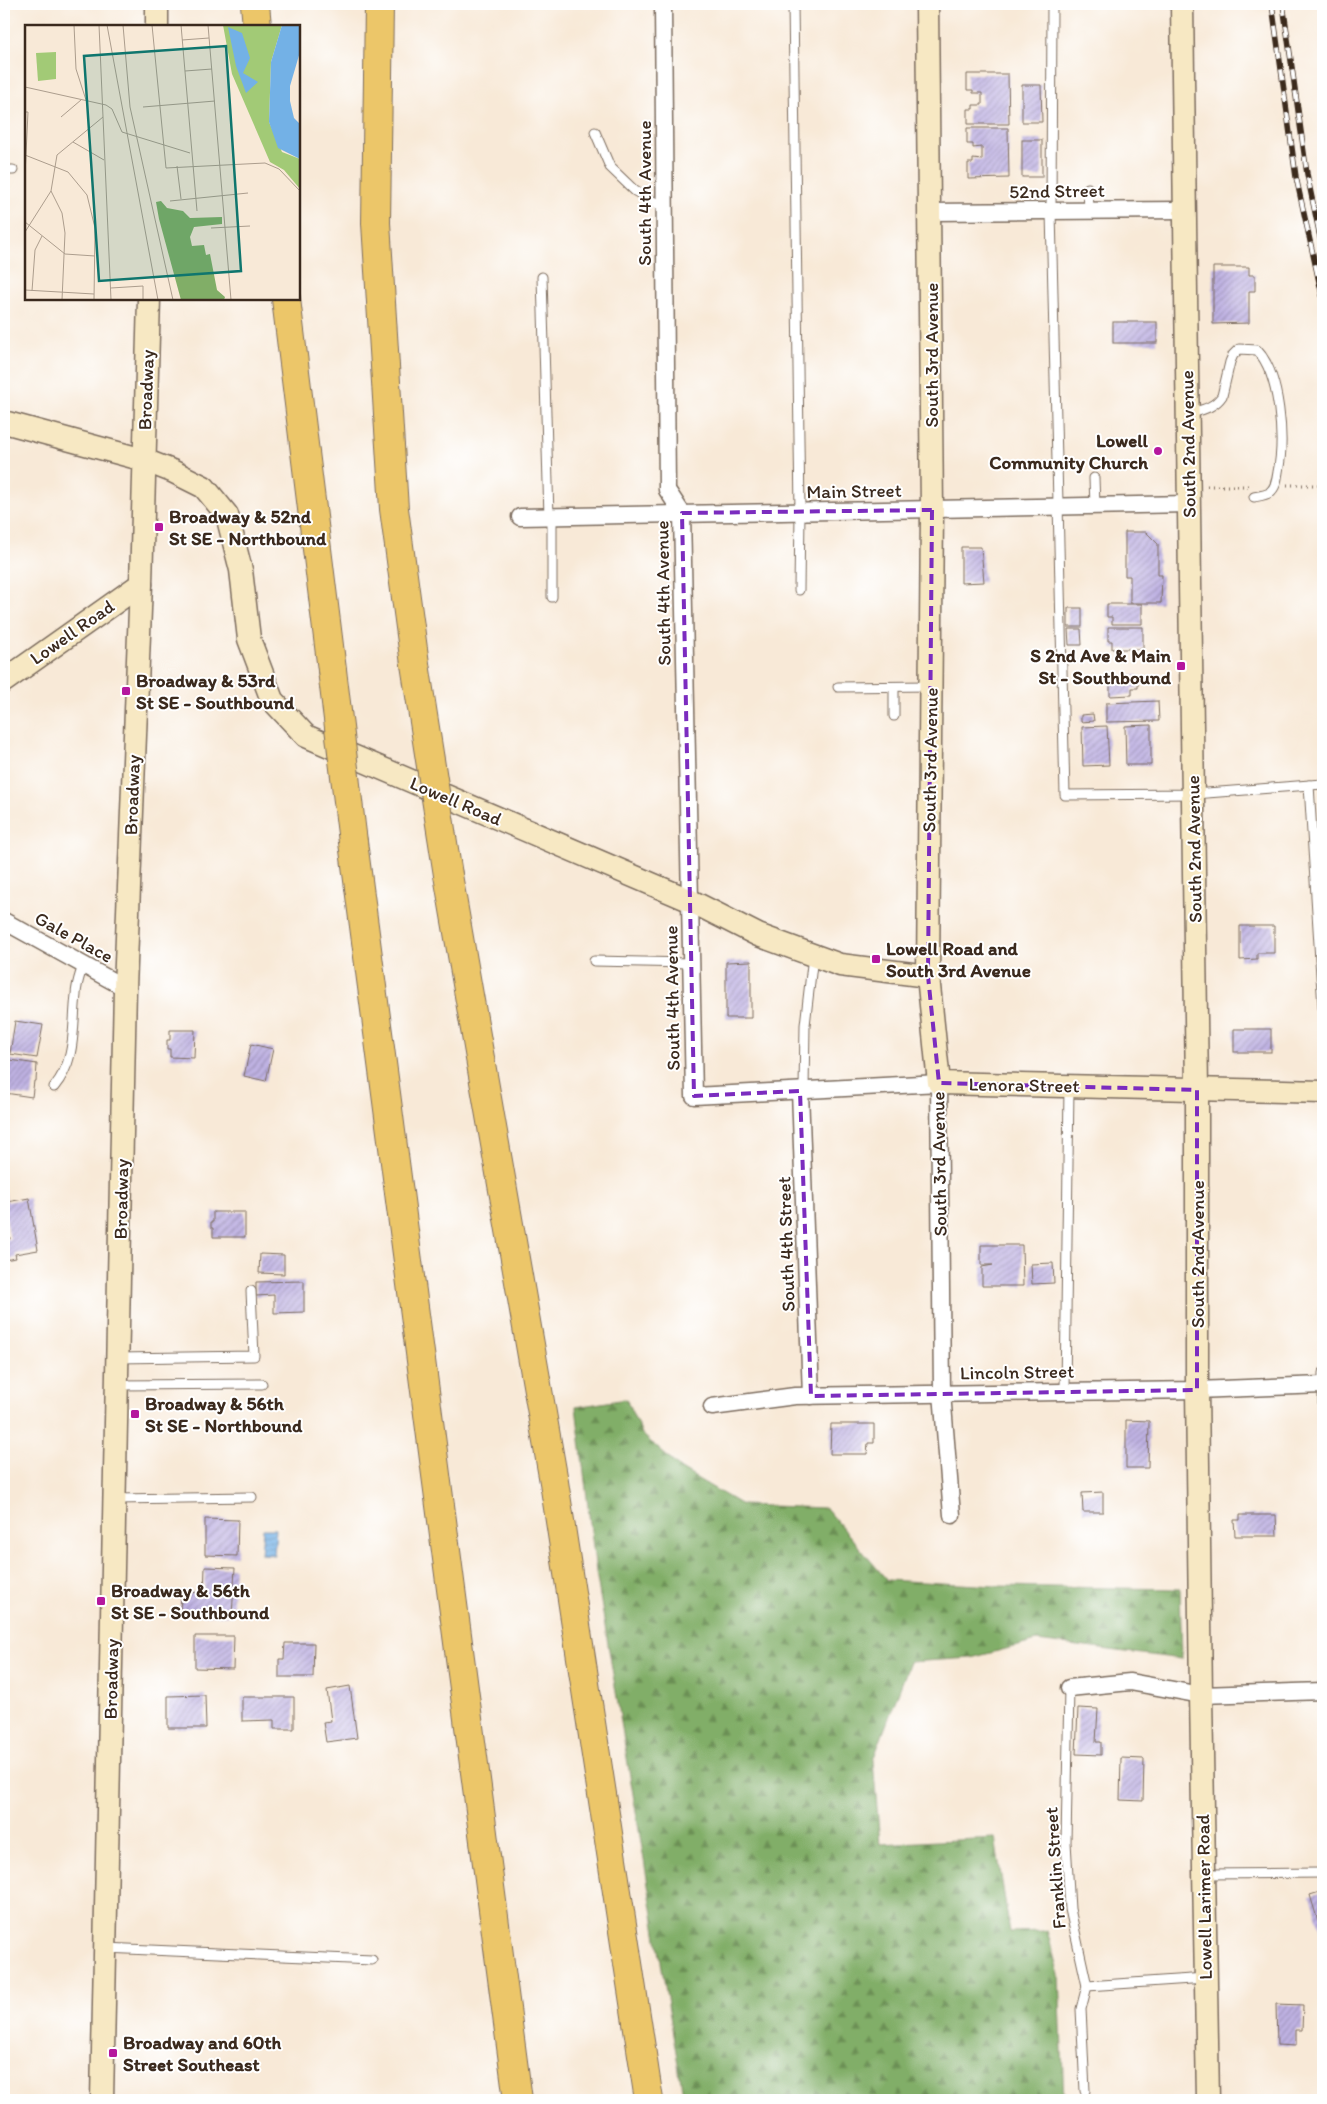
<svg xmlns="http://www.w3.org/2000/svg" width="1327" height="2104" font-family="Itim,sans-serif">
<style>
.forest{fill:url(#forest-firs);stroke:#5e6c42}
.water{fill:url(#water-rules);stroke:#576e82}
.building{fill:url(#building-hatch)}
.lines{fill:none;stroke-linecap:round;stroke-linejoin:round}
.lane-casing{stroke:#7d6d5f;stroke-width:11}
.street-casing{stroke:#7d6d5f;stroke-width:19}
.secondary-casing{stroke:#7d6d5f;stroke-width:25}
.highway-casing{stroke:#7d6d5f;stroke-width:30}
.path{stroke:#7d6d5f;stroke-width:3;stroke-dasharray:1 4;stroke-linecap:butt}
.lane{stroke:#fff;stroke-width:9}
.street{stroke:#fff;stroke-width:16}
.secondary{stroke:#f7e8c3;stroke-width:22}
.highway{stroke:#ecc669;stroke-width:28}
.rail-casing{stroke:#3b2a1e;stroke-width:5.5}
.rail{stroke:#fff;stroke-width:4;stroke-dasharray:11;stroke-linecap:butt}
.highway-bridge-casing{stroke:#7d6d5f;stroke-width:30;stroke-linecap:butt}
.highway-bridge{stroke:#ecc669;stroke-width:28}
.marked{fill:none;stroke:#7b2cbf;stroke-width:4;stroke-dasharray:10 6;stroke-linejoin:round}
.poi-dot{fill:#b5179e;stroke:#fff;stroke-width:2}
.labels{text-anchor:middle;dominant-baseline:central;stroke-width:4;stroke-linejoin:round;paint-order:stroke}
.street-label{font-size:19px;fill:#3b2a1e;stroke:#fff}
.poi-label{font-size:19px;font-weight:bold;fill:#3b2a1e;stroke:#fff;text-anchor:start}
.inset-road{fill:none;stroke:#ac9d8d;stroke-width:1}
.view{fill:#0f766e;fill-opacity:0.15;stroke:#0f766e;stroke-width:2.5}
.inset-edge{fill:none;stroke:#3b2a1e;stroke-width:2.5}
</style>
<defs>
<pattern id="forest-firs" width="22" height="20" patternUnits="userSpaceOnUse" patternTransform="scale(1.25)"><rect width="22" height="20" fill="#81ae67"/><path d="M5 1l3.5 6h-7zM16 11l3.5 6h-7z" fill="#6b8e54"/></pattern>
<pattern id="water-rules" width="6" height="5" patternUnits="userSpaceOnUse" patternTransform="scale(1.25)"><rect width="6" height="5" fill="#73b1e6"/><path d="M0 2.5h6" fill="none" stroke="#6090ba"/></pattern>
<pattern id="building-hatch" width="6" height="6" patternUnits="userSpaceOnUse" patternTransform="scale(1.25)"><rect width="6" height="6" fill="#bfb2e3"/><path d="M-1 1l2-2M0 6l6-6M5 7l2-2" fill="none" stroke="#9c91b7"/></pattern>
</defs>
<rect width="100%" height="100%" fill="#fff"/>
<filter id="ink" filterUnits="userSpaceOnUse"><feTurbulence type="fractalNoise" baseFrequency=".02" numOctaves="2"/><feDisplacementMap in="SourceGraphic" scale="10" xChannelSelector="R" yChannelSelector="G"/><feConvolveMatrix kernelMatrix="1 2 1 2 8 2 1 2 1" color-interpolation-filters="sRGB"/></filter>
<filter id="wash" filterUnits="userSpaceOnUse"><feTurbulence type="fractalNoise" baseFrequency=".0096" numOctaves="4" result="noise"/><feDisplacementMap in="SourceGraphic" scale="20" xChannelSelector="R" yChannelSelector="G"/><feGaussianBlur stdDeviation="1.12" result="paint"/><feColorMatrix in="noise" values="0 0 0 0 0 0 0 0 0 0 0 0 0 0 0 0 0 1.4 0 .05"/><feComposite in="paint" operator="in"/></filter>
<g filter="url(#wash)">
<rect width="100%" height="100%" fill="#f8e9d7"/>
<path class="forest" d="M626,1399L642,1434L681,1469L742,1505L826,1508L887,1580L996,1586L1180,1589L1182,1659L1037,1641L971,1658L910,1662L873,1760L880,1844L995,1838L1010,1932L1047,1931L1059,1975L1064,2100H684L596,1572L576,1407Z"/>
<path class="water" d="M263,1529H276L274,1555L261,1554Z"/>
<g id="blocks">
<g class="building">
<path d="M967,74H1008L1009,124H968V109H973V105H982V93H973V90H967Z"/>
<path d="M1022,85H1041L1042,122H1022Z"/>
<path d="M967,128H1008L1009,178L968,179V163H973V159L982,160V147L973,148V144H967Z"/>
<rect x="1022" y="140" width="20" height="37"/>
<path d="M1213,267H1249V275H1255V291H1249V323L1213,324Z"/>
<rect x="1113" y="322" width="44" height="21"/>
<path d="M1125,532H1146L1158,544V575H1162L1161,603H1130V576H1125Z"/>
<path d="M961,547H981L984,582L961,583Z"/>
<path d="M1107,604H1142V624H1112V617H1107Z"/>
<rect x="1068" y="608" width="14" height="19"/>
<path d="M1108,627H1143V649H1112V641H1108Z"/>
<path d="M1068,629H1081L1082,645H1069Z"/>
<path d="M1138,675V688H1132V695L1110,696V676Z"/>
<path d="M1158,701L1159,721L1106,722V703Z"/>
<path d="M1093,714L1094,721L1081,722V715Z"/>
<path d="M1151,725V765H1126L1125,726Z"/>
<path d="M1107,726L1109,765L1083,766L1082,727Z"/>
<path d="M1240,926H1274V953H1257V959L1240,960Z"/>
<path d="M751,961V1018H726V962Z"/>
<path d="M15,1021L43,1025L37,1058L10,1054Z"/>
<rect x="1234" y="1029" width="37" height="23"/>
<path d="M170,1030H195L194,1058L170,1057V1049H167V1040H170Z"/>
<path d="M251,1044L273,1049L266,1081L244,1076Z"/>
<path d="M10,1060L37,1064L36,1081H34L32,1097L5,1093Z"/>
<path d="M4,1187L7,1202L29,1198L38,1250L15,1254L16,1258L4,1260V1240L10,1239L6,1218L4,1219Z"/>
<path d="M213,1212H245V1237H213V1228H211V1222H213Z"/>
<path d="M981,1245H1022L1023,1286H982V1267L993,1265H981Z"/>
<path d="M260,1254L284,1255V1274L259,1273Z"/>
<path d="M1053,1263L1054,1283L1032,1284L1031,1264Z"/>
<path d="M304,1281V1312L274,1313V1295L256,1296V1282Z"/>
<path d="M1126,1420L1149,1421L1148,1468H1126Z"/>
<path d="M831,1424H874V1443H868L867,1454H830Z"/>
<path d="M1103,1492V1512H1083L1082,1493Z"/>
<path d="M1240,1515H1276L1277,1536H1235L1234,1520H1240Z"/>
<path d="M205,1519L238,1520L237,1556L205,1555Z"/>
<path d="M205,1567L235,1568L232,1616L180,1614L181,1592L204,1593Z"/>
<path d="M195,1636H234L233,1669L195,1668Z"/>
<path d="M285,1643H314L313,1677H279V1659H284Z"/>
<path d="M350,1686L357,1738L326,1742L323,1722L331,1721L327,1690Z"/>
<path d="M205,1695L206,1728H168V1696Z"/>
<path d="M242,1697H294V1729H274V1720L242,1721Z"/>
<path d="M1078,1708L1098,1709L1096,1742H1101V1755L1076,1754Z"/>
<path d="M1121,1758L1144,1759L1143,1801L1120,1800Z"/>
<path d="M1323,1891V1938L1310,1895Z"/>
<path d="M1276,2004L1303,2005L1302,2030H1296V2046L1277,2045Z"/>
</g>
</g>
</g>
<g filter="url(#ink)">
<use href="#blocks" fill-opacity="0" stroke="#7d6d5f" stroke-width="1"/>
<g class="lines">
<defs>
<g id="lane">
<path d="M793,4L800,512L799,590"/>
<path d="M1052,4L1051,212L1065,795L1194,794L1323,784"/>
<path d="M595,132L610,167L635,191L665,208"/>
<path d="M4,170H13"/>
<path d="M1088,188L1089,211"/>
<path d="M542,277L549,517"/>
<path d="M1188,414C1201,410 1214,408 1222,396L1230,362L1233,355L1239,349L1257,350C1280,374 1285,440 1278,472C1277,479 1276,488 1269,493C1266,495 1259,496 1254,497"/>
<path d="M1094,478L1095,506"/>
<path d="M552,516V597"/>
<path d="M838,687L930,686"/>
<path d="M894,716V687"/>
<path d="M1309,785L1323,1008"/>
<path d="M594,961L691,963"/>
<path d="M54,1087C77,1059 72,1029 76,995C76,985 80,975 83,965"/>
<path d="M804,1090L805,1025L813,956"/>
<path d="M118,1358L254,1356L251,1291"/>
<path d="M1323,1373V1415"/>
<path d="M117,1385L262,1384"/>
<path d="M1065,1391L1069,1087"/>
<path d="M115,1499L252,1497"/>
<path d="M1069,1688L1066,1842L1070,1909L1087,1986L1206,1978"/>
<path d="M1204,1874L1323,1873"/>
<path d="M105,1948L372,1960"/>
<path d="M1085,2091L1081,2009L1087,1986"/>
</g>
<g id="street">
<path d="M663,4L667,490L682,513L694,1096L939,1083L942,1393L952,1515"/>
<path d="M929,212L1185,210"/>
<path d="M520,517L1189,504"/>
<path d="M4,921L125,988"/>
<path d="M800,1091L811,1396"/>
<path d="M712,1407L795,1396L1197,1390L1323,1385"/>
<path d="M1069,1688L1130,1682L1201,1695L1323,1691"/>
</g>
<g id="secondary">
<path d="M927,4L932,510L928,976L939,1083L1323,1092"/>
<path d="M1182,4L1197,1090V1390L1201,1695L1208,2100"/>
<path d="M157,26V4"/>
<path d="M4,422L144,460L172,471L204,487L227,515L241,570L249,639L272,700L306,736L689,900L758,935L840,965L928,976"/>
<path d="M4,681L141,584"/>
<path d="M102,2100L125,988L141,584L149,299"/>
</g>
<g id="highway">
<path d="M255,4L257,26"/>
<path d="M379,4L376,223L394,509L415,664"/>
<path d="M286,299L332,670"/>
<path d="M353,842L518,2100"/>
<path d="M448,875L554,1482L649,2100"/>
</g>
</defs>
<use href="#lane" class="lane-casing"/>
<use href="#street" class="street-casing"/>
<use href="#secondary" class="secondary-casing"/>
<use href="#highway" class="highway-casing"/>
<g class="path">
<path d="M1287,485H1323"/>
<path d="M1207,486H1248"/>
</g>
<use href="#lane" class="lane"/>
<use href="#street" class="street"/>
<use href="#secondary" class="secondary"/>
<use href="#highway" class="highway"/>
<defs>
<g id="rail">
<path d="M1272,4L1296,177L1323,300"/>
<path d="M1283,4L1307,174L1323,251"/>
</g>
</defs>
<use href="#rail" class="rail-casing"/>
<use href="#rail" class="rail"/>
<defs>
<g id="highway-bridge">
<path d="M415,664L448,875"/>
<path d="M332,670L353,842"/>
</g>
</defs>
<use href="#highway-bridge" class="highway-bridge-casing"/>
<use href="#highway-bridge" class="highway-bridge"/>
</g>
</g>
<path class="marked" d="M932,510L928,976L939,1083L1197,1090V1390L811,1396L800,1091L694,1096L682,513Z"/>
<g class="poi-dot">
<circle cx="1158" cy="451" r="5"/>
<rect x="154" y="522" width="10" height="10" rx="2.5"/>
<rect x="1176" y="661" width="10" height="10" rx="2.5"/>
<rect x="121" y="686" width="10" height="10" rx="2.5"/>
<rect x="871" y="954" width="10" height="10" rx="2.5"/>
<rect x="130" y="1409" width="10" height="10" rx="2.5"/>
<rect x="96" y="1596" width="10" height="10" rx="2.5"/>
<rect x="108" y="2048" width="10" height="10" rx="2.5"/>
</g>
<g class="labels">
<g class="street-label">
<text transform="translate(1057 191) rotate(-1)">52nd Street</text>
<text transform="translate(644 193) rotate(-90)">South 4th Avenue</text>
<text transform="translate(931 355) rotate(-90)">South 3rd Avenue</text>
<text transform="translate(146 390) rotate(-88)">Broadway</text>
<text transform="translate(1188 444) rotate(-91)">South 2nd Avenue</text>
<text transform="translate(854 491) rotate(-1)">Main Street</text>
<text transform="translate(663 593) rotate(-91)">South 4th Avenue</text>
<text transform="translate(72 632) rotate(-35)">Lowell Road</text>
<text transform="translate(930 760) rotate(-89)">South 3rd Avenue</text>
<text transform="translate(132 795) rotate(-88)">Broadway</text>
<text transform="translate(456 801) rotate(23)">Lowell Road</text>
<text transform="translate(1194 849) rotate(-91)">South 2nd Avenue</text>
<text transform="translate(74 937) rotate(29)">Gale Place</text>
<text transform="translate(672 998) rotate(-91)">South 4th Avenue</text>
<text transform="translate(1024 1085) rotate(1)">Lenora Street</text>
<text transform="translate(939 1164) rotate(-91)">South 3rd Avenue</text>
<text transform="translate(121 1199) rotate(-89)">Broadway</text>
<text transform="translate(786 1244) rotate(-92)">South 4th Street</text>
<text transform="translate(1197 1254) rotate(-90)">South 2nd Avenue</text>
<text transform="translate(1017 1372) rotate(-1)">Lincoln Street</text>
<text transform="translate(111 1679) rotate(-89)">Broadway</text>
<text transform="translate(1055 1868) rotate(-94)">Franklin Street</text>
<text transform="translate(1204 1897) rotate(-91)">Lowell Larimer Road</text>
</g>
<g class="poi-label">
<text x="1148" y="440" text-anchor="end">Lowell<tspan x="1148" dy="22">Community Church</tspan></text>
<text x="169" y="516">Broadway &amp; 52nd<tspan x="169" dy="22">St SE - Northbound</tspan></text>
<text x="1171" y="655" text-anchor="end">S 2nd Ave &amp; Main<tspan x="1171" dy="22">St - Southbound</tspan></text>
<text x="136" y="680">Broadway &amp; 53rd<tspan x="136" dy="22">St SE - Southbound</tspan></text>
<text x="886" y="948">Lowell Road and<tspan x="886" dy="22">South 3rd Avenue</tspan></text>
<text x="145" y="1403">Broadway &amp; 56th<tspan x="145" dy="22">St SE - Northbound</tspan></text>
<text x="111" y="1590">Broadway &amp; 56th<tspan x="111" dy="22">St SE - Southbound</tspan></text>
<text x="123" y="2042">Broadway and 60th<tspan x="123" dy="22">Street Southeast</tspan></text>
</g>
</g>
<g transform="translate(25 25)">
<rect width="275" height="275" fill="#f8e9d7"/>
<path d="M31,27V54L13,56L11,28Z" fill="#a2ca76"/>
<path d="M136,176L142,183L158,186L165,193L197,192V199L169,202L165,212L167,221L179,220L181,230L185,229L192,265L200,272L199,275H156L134,194L131,177Z" fill="#81ae67"/>
<path d="M198,0H257L246,37L244,97L257,127L275,134V164L259,145L245,137L207,49Z" fill="#a2ca76"/>
<path d="M257,0H275V27L265,61V76L269,93L275,99V134L253,123L244,97L246,37ZM203,2L217,8L225,33L218,48L233,57L221,68L211,41Z" fill="#73b1e6"/>
<path class="inset-road" d="M49,0L51,44L61,75M74,0L86,275M82,0L133,275M98,0L105,82L148,275M127,0L141,143L240,138L254,144L275,166M156,0L172,186M183,0L200,203M157,15L184,13M160,46L187,44M0,62L81,80L87,84L97,107L165,128M118,82L190,76M0,87H3L0,150M36,92L56,75M48,117L79,135M0,130L43,147L62,170L70,203L69,275M152,141L156,174M26,166L37,188L40,208L37,275M145,176L223,168M0,197L40,229L70,231M186,203L225,201M200,203L206,275M0,207L26,166L32,130L78,92M86,263L118,261V275M0,265L69,269M7,266L10,225L17,211"/>
<path class="view" d="M201,21L216,246L74,256L59,31Z"/>
<rect width="275" height="275" class="inset-edge"/>
</g>
<rect width="1327" height="2104" fill="none" stroke="#fff" stroke-width="20"/>
</svg>
